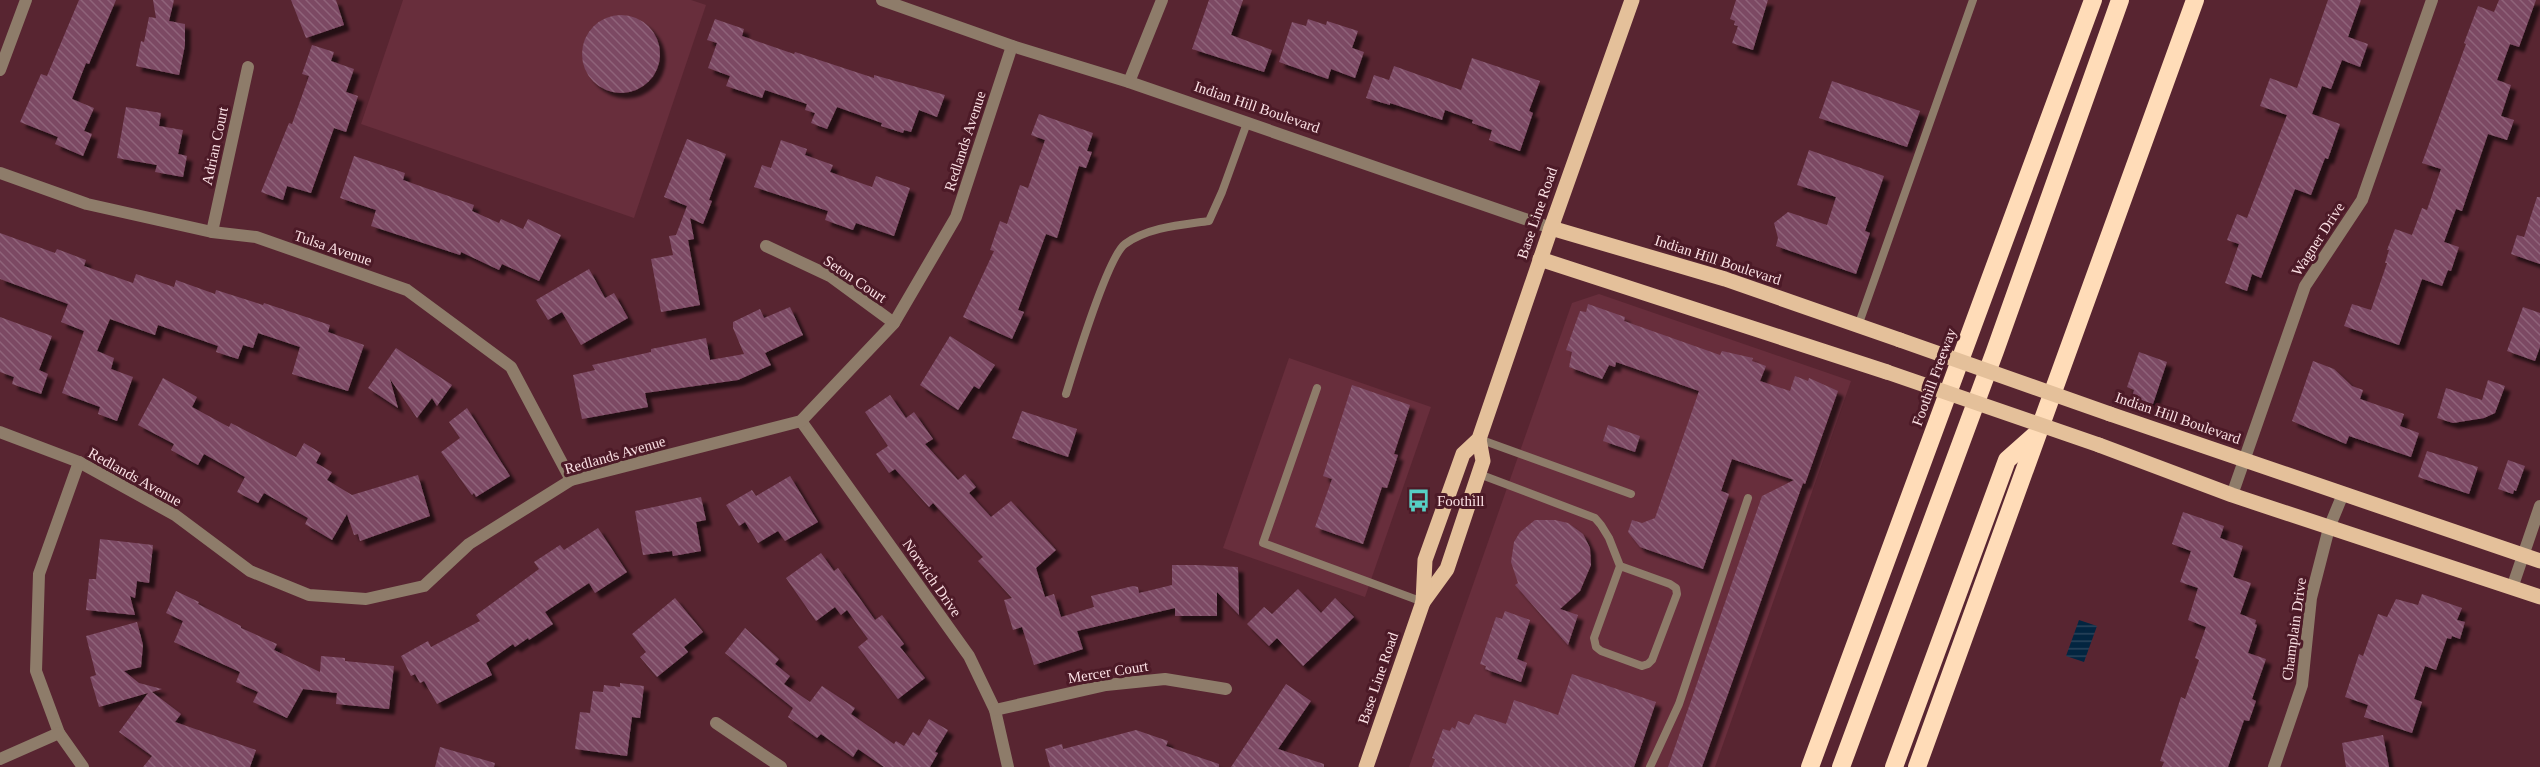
<svg xmlns="http://www.w3.org/2000/svg" width="2540" height="767" font-family="'Times New Roman',serif">
<style>
.built{fill:#682e3c}
.water{fill:url(#water-rules)}
.building{fill:url(#building-back-hatch);filter:url(#shadow)}
.lines{fill:none;stroke-linecap:round;stroke-linejoin:round}
.service{stroke:#8e7c6a;stroke-width:8}
.minor{stroke:#8e7c6a;stroke-width:12}
.tertiary{stroke:#8e7c6a;stroke-width:12}
.primary{stroke:#e4c09a;stroke-width:15}
.motorway{stroke:#ffdcb8;stroke-width:18}
.primary-bridge{stroke:#e4c09a;stroke-width:15}
.labels{text-anchor:middle;dominant-baseline:central;stroke-width:6;stroke-linejoin:round;paint-order:stroke}
.street-label{font-size:15px;fill:#fbe0e4;stroke:#4c1a27}
.poi-label{font-size:15px;fill:#fbe0e4;stroke:#4c1a27;text-anchor:start}
</style>
<defs>
<pattern id="water-rules" width="6" height="5" patternUnits="userSpaceOnUse" patternTransform="scale(1.5)"><rect width="6" height="5" fill="#032540"/><path d="M0 2.5h6" fill="none" stroke="#29445b"/></pattern>
<pattern id="building-back-hatch" width="6" height="6" patternUnits="userSpaceOnUse" patternTransform="scale(1.5)"><rect width="6" height="6" fill="#7b4963"/><path d="M-1 5l2 2M0 0l6 6M5-1l2 2" fill="none" stroke="#8f6379"/></pattern>
<filter id="shadow"><feDropShadow dx="5.5" dy="5.5" stdDeviation="1.5" flood-color="#0009"/></filter>
</defs>
<rect width="100%" height="100%" fill="#582531"/>
<g class="built">
<path d="M403,0H691L706,5L634,218L361,124Z"/>
<path d="M1599,294L1851,381L1715,767H1409L1572,303Z"/>
<path d="M1289,358L1431,407L1365,597L1223,548Z"/>
</g>
<path class="water" d="M2079,620L2097,626L2084,662L2066,656Z"/>
<g class="building">
<path d="M79,0H116L89,64L86,63L72,99L94,108L84,131L92,134L83,156L55,144L58,137L20,122L41,74L47,76Z"/>
<path d="M153,0H174L169,21L185,24V45L179,75L136,66L141,41L144,42L149,17L156,18Z"/>
<path d="M291,0H336L344,25L306,38Z"/>
<path d="M1209,0H1243L1231,35L1272,50L1264,72L1192,49Z"/>
<path d="M1736,0H1768L1753,50L1732,43L1738,26L1734,25L1735,21L1730,19Z"/>
<path d="M2328,0H2361L2348,37L2368,44L2360,67L2342,60L2331,89L2322,86L2312,114L2340,124L2328,159L2325,158L2311,195L2295,189L2261,278L2252,274L2247,291L2225,283L2239,244L2227,240L2237,214L2247,218L2287,115L2260,106L2270,78L2297,88Z"/>
<path d="M2499,0H2536L2519,47L2510,44L2497,80L2511,85L2501,116L2514,120L2507,140L2488,134L2462,211L2456,209L2444,242L2459,247L2451,271L2448,270L2442,286L2422,279L2399,345L2344,326L2352,304L2371,310L2387,263H2385L2389,250H2387L2395,229L2412,235L2422,208L2427,210L2441,169L2422,163L2466,44L2464,43L2478,6L2494,12Z"/>
<circle cx="621" cy="54" r="39"/>
<path d="M715,19L744,29L742,36L794,54L795,52L874,78V75L945,95L937,117L919,110L911,132L904,130L903,133L881,126L882,123L837,107L827,129L811,123L815,113L805,110L807,104L765,90L762,98L726,86L730,76L708,68L717,43L707,40Z"/>
<path d="M1308,19L1326,25L1327,21L1358,31L1352,48L1364,52L1355,78L1331,69L1328,79L1279,62L1292,22L1306,26Z"/>
<path d="M312,45L334,52L331,61L354,69L346,92L358,96L346,132L334,128L311,193L287,186L283,200L261,192L289,123L292,124L309,76L302,74Z"/>
<path d="M1472,58L1540,81L1529,111L1533,113L1520,151L1489,140L1492,130L1472,123L1473,120L1445,110L1442,120L1390,103V105L1366,98L1374,75L1389,80L1394,66L1461,90Z"/>
<path d="M1832,81L1920,111L1907,147L1819,118Z"/>
<path d="M126,107L161,113L159,126L183,130L178,154L187,156L183,177L155,172L157,165L117,158Z"/>
<path d="M1039,114L1093,133L1087,151L1092,152L1086,168L1079,166L1057,238L1046,234L1018,310L1024,312L1012,339L963,317L994,251L990,250L1000,221L1007,224L1020,185L1028,188L1045,140L1031,135Z"/>
<path d="M687,139L726,154L709,200L712,201L703,224L690,218L694,239L688,240L700,305L661,312L651,259L673,255L669,236L676,235L687,206L664,197Z"/>
<path d="M781,140L807,149L805,155L833,165L830,172L872,187L876,176L910,188L894,236L856,223L853,230L825,220L828,211L754,187L762,165L771,168Z"/>
<path d="M1809,150L1884,176L1865,231L1870,233L1856,274L1776,246L1778,238L1774,223L1788,212L1827,225L1836,197L1797,185Z"/>
<path d="M354,156L405,173L403,180L474,205L472,211L499,223L501,219L523,229L528,219L561,235L539,281L502,264L499,270L461,252L460,255L371,226L376,210L340,198Z"/>
<path d="M2537,197H2540V264L2511,254L2517,235L2524,237Z"/>
<path d="M0,233L55,253L57,249L86,260L84,266L133,283L136,274L174,287L176,280L215,294L216,290L263,305L264,303L330,325L328,332L364,345L348,391L292,374L300,347L258,333L253,348L243,345L238,359L216,352L218,346L158,325L155,335L110,319L97,351L114,358L111,369L133,377L117,421L98,414L100,407L62,393L84,331L61,322L68,304L0,279Z"/>
<path d="M589,269L605,298L614,293L628,318L581,345L562,312L548,320L536,300Z"/>
<path d="M1588,304L1625,317L1624,321L1720,355L1722,351L1753,358L1752,361L1766,366L1760,381L1790,391L1795,376L1808,381L1809,378L1838,391L1805,484L1803,483L1702,767H1668L1762,496L1794,480L1732,459L1721,491L1729,494L1703,569L1640,547L1628,532L1632,520L1642,523L1655,518L1699,391L1616,362L1615,367L1609,365L1602,379L1569,367L1572,352L1566,350L1580,311L1586,312Z"/>
<path d="M790,307L803,335L765,353L771,365L738,380L645,393L648,407L582,419L573,375L595,370L592,365L651,352V349L706,338L710,360L744,354L733,328V322L760,309L764,318Z"/>
<path d="M2523,307L2540,313V347L2535,361L2507,351Z"/>
<path d="M0,317L52,336L39,370L48,374L41,394L12,384L14,377L0,372Z"/>
<path d="M950,336L995,365L979,389L974,386L958,410L920,385Z"/>
<path d="M396,348L452,385L437,406L432,398L417,418L390,379L398,408L368,388Z"/>
<path d="M2139,352L2167,362L2153,404L2132,397L2134,390L2127,387Z"/>
<path d="M2313,361L2334,369L2352,386L2363,390L2360,399L2404,414L2400,426L2419,433L2411,457L2349,436L2346,444L2292,421Z"/>
<path d="M163,378L197,397L192,407L229,427L231,423L296,457L304,443L321,453L316,463L332,472L327,480L352,495L418,475L430,516L360,541L358,534L354,535L347,514L332,540L305,524L308,518L264,493L258,503L237,492L245,477L204,454L198,465L171,450L174,444L138,425Z"/>
<path d="M2488,380L2505,386L2495,413L2484,418L2453,423L2437,418L2446,388L2482,400Z"/>
<path d="M1352,385L1410,405L1394,454L1398,455L1387,488L1382,487L1363,544L1315,527L1332,479L1323,476Z"/>
<path d="M890,395L906,418L914,412L933,439L925,444L958,480L965,474L976,487L969,493L991,517L1011,501L1056,550L1036,568L1045,597L1054,594L1061,617L1094,607L1091,596L1133,586L1138,587L1139,593L1172,585V565H1197L1238,567L1239,615L1217,592V616H1175V608L1077,631L1083,649L1034,665L1022,627L1013,630L1004,600L1012,598L978,561L983,557L933,503L929,507L895,469L889,473L876,454L888,446L865,412Z"/>
<path d="M467,408L510,476L476,497L474,493L472,495L441,452L460,438L449,422Z"/>
<path d="M1022,411L1077,429L1068,457L1012,438Z"/>
<path d="M1608,425L1640,436L1635,452L1603,441Z"/>
<path d="M2427,451L2478,467L2469,494L2418,477Z"/>
<path d="M2508,460L2525,466L2516,491L2514,490L2513,494L2498,489Z"/>
<path d="M790,476L818,522L785,541L778,531L758,543L745,522L739,526L726,505L752,490L756,496Z"/>
<path d="M701,497L706,520L696,522L701,551L673,556L672,551L643,555L635,511Z"/>
<path d="M2183,512L2224,526L2220,538L2243,546L2233,577L2251,583L2240,614L2256,620L2255,624L2257,625L2248,653L2266,659L2252,699L2256,701L2249,721L2244,720L2228,767H2162L2164,762L2160,761L2181,697L2185,699L2199,660L2195,658L2206,627L2188,620L2198,588L2180,582L2191,551L2172,544Z"/>
<path d="M1535,520H1555L1568,523L1583,534L1590,548L1591,565L1580,591L1560,609L1578,615L1568,645L1515,585L1518,583L1511,562L1514,542L1520,532Z"/>
<path d="M598,528L627,572L595,593L589,583L545,612L553,624L529,640L528,638L515,647L513,644L486,663L492,675L437,704L424,681L420,683L415,674L411,676L401,656L428,641L431,647L480,621L476,615L539,569L534,562L560,545L564,550Z"/>
<path d="M100,539L153,545L149,583L137,581L135,598L130,596L135,615L86,610L89,579H96Z"/>
<path d="M821,553L834,571L838,568L875,620L882,615L904,644L900,647L925,678L898,699L858,647L868,639L847,610L841,615L835,607L816,621L786,578Z"/>
<path d="M1298,589L1321,613L1335,598L1354,617L1303,666L1277,638L1269,646L1247,624L1264,607L1272,614Z"/>
<path d="M176,591L199,602L198,604L241,626V628L277,644L274,650L320,672L321,656L345,658V661L394,666L389,709L336,704L337,693L303,689L287,718L253,702L258,692L236,682L240,672L174,642L183,621L166,613Z"/>
<path d="M2422,594L2462,608L2457,620L2465,622L2460,639L2452,636L2451,639L2447,638L2436,670L2425,666L2414,699L2422,702L2412,733L2364,717L2368,705L2345,697L2359,654L2363,656L2378,614L2387,617L2396,599L2418,605Z"/>
<path d="M675,598L703,632L684,647L688,652L657,677L640,657L646,652L632,634Z"/>
<path d="M1505,611L1530,620L1517,659L1527,663L1521,682L1485,669L1486,666L1480,664L1496,617L1502,619Z"/>
<path d="M137,622L143,645L141,667L124,671L139,683L162,689L152,692L181,714L175,722L256,750L250,767H143L152,756L119,732L148,693L99,707L90,677L96,675L86,636Z"/>
<path d="M745,628L779,659L775,664L790,676L784,684L810,702L822,686L855,708L851,714L894,744L896,741L904,746L913,732L919,736L929,719L948,730L935,752L938,753L930,767H884L858,749L853,757L821,734L817,738L788,717L793,708L725,653Z"/>
<path d="M1572,674L1656,702L1634,767H1432L1435,759L1432,758L1443,729L1450,731L1452,727L1455,729L1458,721L1469,725L1475,714L1506,724L1514,700L1558,715Z"/>
<path d="M620,683L644,686L640,718L632,717L627,756L575,749L580,712L590,713L593,691L603,692L604,685L620,687Z"/>
<path d="M1286,684L1311,701L1278,749L1324,764V767H1231Z"/>
<path d="M1136,730L1168,741L1166,746L1219,764V767H1050L1045,749L1062,744L1063,749Z"/>
<path d="M2383,735L2389,767H2346L2342,743Z"/>
<path d="M440,747L495,763L494,767H435Z"/>
</g>
<g class="lines">
<g class="service">
<path d="M1858,326L1973,0"/>
<path d="M1317,388L1263,543L1423,602"/>
<path d="M1066,394C1074,368 1108,256 1125,244C1149,227 1181,225 1209,221L1222,192L1247,123"/>
<path d="M1479,439L1631,494"/>
<path d="M1479,474L1595,518L1601,525L1609,538L1620,566L1594,638L1596,647L1601,651L1642,666L1648,664L1652,660L1677,594L1676,588L1670,584L1620,566"/>
<path d="M1650,767L1679,704L1748,498"/>
</g>
<g class="minor">
<path d="M0,70L26,0"/>
<path d="M1129,82L1162,0"/>
<path d="M0,173L87,204L212,232L256,237L407,290L511,367L571,480"/>
<path d="M212,232L248,67"/>
<path d="M766,246L830,276L894,323"/>
<path d="M801,421L969,656L995,710L1008,767"/>
<path d="M0,432L79,462L175,515L250,571L309,595L366,599L424,586L469,544L571,480L801,421L894,323L956,217L1012,46"/>
<path d="M79,462L39,574L36,671L59,733L83,767"/>
<path d="M2232,495L2305,286L2362,200L2432,0"/>
<path d="M2512,588L2540,506"/>
<path d="M995,710L1106,685L1165,679L1226,689"/>
<path d="M716,723L781,767"/>
<path d="M0,759L59,733"/>
<path d="M2274,767L2302,685L2311,598L2329,528L2343,494"/>
</g>
<path class="tertiary" d="M882,0L1012,46L1129,82L1551,228"/>
<g class="primary">
<path d="M1551,228L1725,279L1900,340"/>
<path d="M1540,259L1887,372"/>
<path d="M2110,414L2540,561"/>
<path d="M2099,445L2232,495L2540,597"/>
<path d="M1423,602L1447,569L1483,461L1479,439"/>
<path d="M1366,767L1423,602L1425,560L1463,454L1479,439L1551,228L1632,0"/>
</g>
<g class="motorway">
<path d="M1810,767L2093,0"/>
<path d="M1841,767L1995,351L2120,0"/>
<path d="M1894,767L2007,460L2034,436"/>
<path d="M1917,767L2195,0"/>
</g>
<g class="primary-bridge">
<path d="M1900,340L2110,414"/>
<path d="M1887,372L2099,445"/>
</g>
</g>
<defs>
<symbol id="bus-bare" viewBox="-9 -9 18 18"><path d="M-5-6H5V4H4V6H2V4H-2V6H-4V4H-5ZM-3.5-4V0h7V-4ZM-3.5 1.2v1.5H-2V1.2ZM2 1.2v1.5H3.5V1.2Z" fill="#56cec4" stroke="#4c1a27" stroke-width="2.5" paint-order="stroke"/></symbol>
</defs>
<g fill-rule="evenodd">
<use href="#bus-bare" x="1402" y="484" width="33" height="33"/>
</g>
<g class="labels">
<g class="street-label">
<text transform="translate(1257 107) rotate(19)">Indian Hill Boulevard</text>
<text transform="translate(965 141) rotate(-72)">Redlands Avenue</text>
<text transform="translate(215 146) rotate(-78)">Adrian Court</text>
<text transform="translate(1537 213) rotate(-71)">Base Line Road</text>
<text transform="translate(2318 239) rotate(-57)">Wagner Drive</text>
<text transform="translate(333 248) rotate(19)">Tulsa Avenue</text>
<text transform="translate(1718 260) rotate(18)">Indian Hill Boulevard</text>
<text transform="translate(855 279) rotate(34)">Seton Court</text>
<text transform="translate(1934 377) rotate(-70)">Foothill Freeway</text>
<text transform="translate(2178 418) rotate(19)">Indian Hill Boulevard</text>
<text transform="translate(615 455) rotate(-16)">Redlands Avenue</text>
<text transform="translate(135 477) rotate(29)">Redlands Avenue</text>
<text transform="translate(932 578) rotate(55)">Norwich Drive</text>
<text transform="translate(2294 629) rotate(-82)">Champlain Drive</text>
<text transform="translate(1108 672) rotate(-9)">Mercer Court</text>
<text transform="translate(1378 678) rotate(-71)">Base Line Road</text>
</g>
<g class="poi-label">
<text x="1437" y="501">Foothill</text>
</g>
</g>
</svg>
